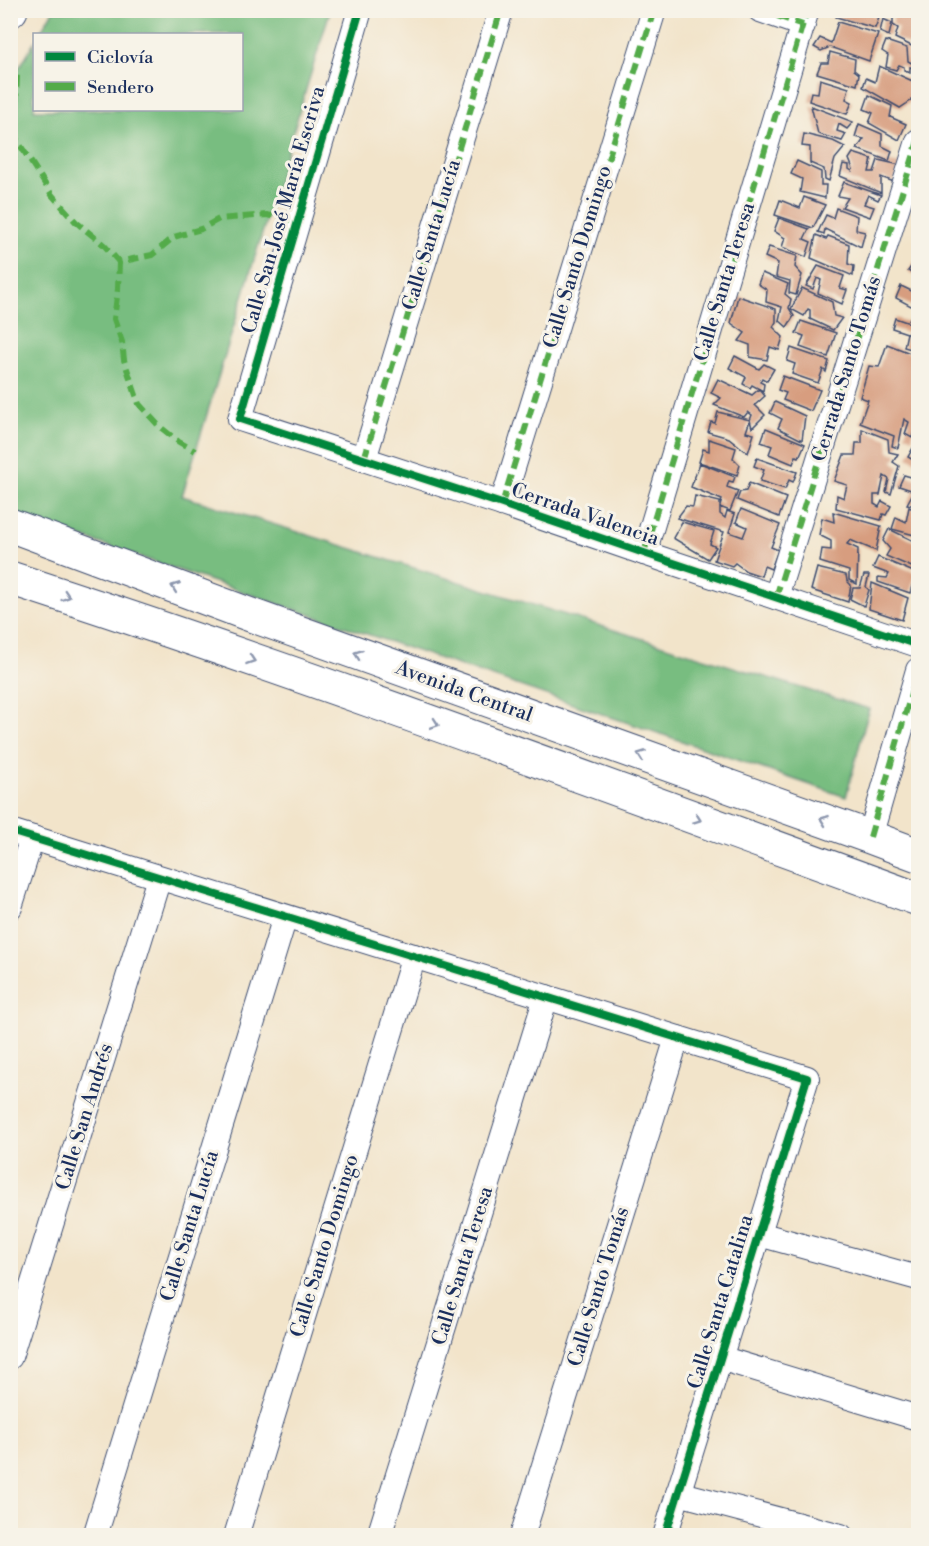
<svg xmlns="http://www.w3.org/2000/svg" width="929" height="1546" font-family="'Libre Bodoni',serif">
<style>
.forest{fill:#78bd80;stroke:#4a766f;stroke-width:1.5}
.building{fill:#d79d7f}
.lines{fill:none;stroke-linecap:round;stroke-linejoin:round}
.minor-casing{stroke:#3b4a6e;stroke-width:26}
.secondary-casing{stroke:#3b4a6e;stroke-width:35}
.minor{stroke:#fff;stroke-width:24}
.secondary{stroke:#fff;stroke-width:33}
.quiet{stroke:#52ab49;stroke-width:6;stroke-dasharray:12 6;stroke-linecap:butt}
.cycleway-casing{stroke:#f7f3e8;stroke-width:11}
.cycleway{stroke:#00873e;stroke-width:8}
.oneway{stroke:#8d97ae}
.labels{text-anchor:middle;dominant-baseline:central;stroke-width:6;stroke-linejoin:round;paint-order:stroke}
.street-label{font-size:20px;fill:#1b2f5e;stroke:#f7f3e8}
</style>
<rect width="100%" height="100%" fill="#f7f3e8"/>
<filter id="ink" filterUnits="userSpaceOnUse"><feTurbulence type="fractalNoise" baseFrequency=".0167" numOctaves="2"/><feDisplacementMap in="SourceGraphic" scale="12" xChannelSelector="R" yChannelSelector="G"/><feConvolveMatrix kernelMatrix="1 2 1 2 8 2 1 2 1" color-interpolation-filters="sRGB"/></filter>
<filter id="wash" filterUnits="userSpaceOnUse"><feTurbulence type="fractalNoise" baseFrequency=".008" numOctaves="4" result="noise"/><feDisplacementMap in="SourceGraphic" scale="24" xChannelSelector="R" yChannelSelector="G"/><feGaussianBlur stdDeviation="1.35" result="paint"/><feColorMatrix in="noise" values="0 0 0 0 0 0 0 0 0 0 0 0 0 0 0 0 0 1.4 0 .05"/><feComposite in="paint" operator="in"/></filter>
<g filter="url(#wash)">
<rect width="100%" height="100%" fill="#f2e4ca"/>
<path class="forest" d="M53,11H330L182,496L869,709L846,797L11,513V78L21,65L34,42V110H242V34H39Z"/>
<g id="blocks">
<g class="building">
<path d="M836,10H873L872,15L879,18L875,28L836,17Z"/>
<path d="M906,10H918V27L916,34L918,35V49L895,38L898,28L893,25V13L904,15Z"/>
<path d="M883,19L892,23L889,36L880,32Z"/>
<path d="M838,22L878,34L869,61L830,47L821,51L814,47L820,38L831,43Z"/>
<path d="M886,41L907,48L908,61L917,66L915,68L910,67V73L904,70V67L899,65L896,70L886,67L888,55L882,51Z"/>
<path d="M830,52L855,59L854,70L859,74L857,85L817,73L821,63H828Z"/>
<path d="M879,66L917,83L912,100L900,108L863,87L866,78L875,82Z"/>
<path d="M820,79L849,88L846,99L852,102L847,114L809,101L811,92L818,93Z"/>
<path d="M869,95L892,106L890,117L906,124L899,140L869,123L873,113L864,109Z"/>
<path d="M811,106L853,122L847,129L839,124L837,131L846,134L842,141L818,134Z"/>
<path d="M859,124L882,134V146L892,151L889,161L857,149L864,139L855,137Z"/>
<path d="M804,134L833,141L845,147L835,159L829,181L825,179L824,169L810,163V147L802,146Z"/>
<path d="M853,153L872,159L869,172H874L878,160L900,165L894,182L881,177V193L840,176L843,164L849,165V169L852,171L853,169L849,159Z"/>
<path d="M797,161L821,172V185H826L825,198L800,192L802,179L791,174Z"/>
<path d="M844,182L881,195L878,200L868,195L864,204L874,207L870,217L842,207L848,198L838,196Z"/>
<path d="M804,197L825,205L813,228L775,215L780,200L800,208Z"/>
<path d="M836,208L857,216L856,230L865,232L861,247L825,229L824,234L818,232L826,215L833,218Z"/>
<path d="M779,218L809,229L804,239L811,242L806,257L782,247L785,238L774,231Z"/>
<path d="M816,235L826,239L828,236L849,244L848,264L854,266L853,276L811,258Z"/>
<path d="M769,247L797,256L795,267L802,275L796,295L789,293L790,281L776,277L778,263L765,257Z"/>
<path d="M915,261L918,263V277L908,271Z"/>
<path d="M818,266L844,276L840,288L847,290L842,304L818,293L821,280L817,278L813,289L806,286Z"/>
<path d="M762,273L788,284L785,294L791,299L789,308L794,316L787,327L779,320L782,307L766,302L767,290L758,284Z"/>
<path d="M901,286L918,294V322L909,320L915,308L896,298Z"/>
<path d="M802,288L832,302L834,316L842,318L833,330L810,319V310L808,309L804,316L791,309Z"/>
<path d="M738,296L776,309V322L773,327L783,337L779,350L770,347L767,360L750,357V345L739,341L745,333L731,323Z"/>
<path d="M895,318L918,326V351L904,347L907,333L892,328Z"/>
<path d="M801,321L836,333L828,357L800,347L804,336L796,333Z"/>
<path d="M887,344L918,356V362L915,368L918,369V401L915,410L918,411V418L912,438L905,434L909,422L904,419L898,448L892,446L894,436L860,423L868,400L860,397L869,366L879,367Z"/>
<path d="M791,348L829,361L826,372L823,369L818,383L792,374L795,364L787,361Z"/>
<path d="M735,356L759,369L764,364L774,369L767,381L762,378L760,382L764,384L763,391L752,385L750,388L743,384L746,377L729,368Z"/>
<path d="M783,376L820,390L811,411L783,400L786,393L778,390Z"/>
<path d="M718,379L752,395L759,389L765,396L755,405L765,415L752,428L750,420L752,415L748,412L744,417L714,405L721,398L711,393Z"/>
<path d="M775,402L805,416L802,440L778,428L782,419L770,413Z"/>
<path d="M718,412L750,420L746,432L754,434L748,453L729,438L708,432L711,422L715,423Z"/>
<path d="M766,428L805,444L799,457L796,456L793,464L769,454L772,446L761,442Z"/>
<path d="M862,429L888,439L889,452L898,454L893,462L899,466L891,494L886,492L889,479L884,476L880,495H874V504L879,507L882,501L891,506L886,515L883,514L881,520L836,508L837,495L844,498L847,485L834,481L844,455H855L856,443H862Z"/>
<path d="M709,439L736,448L733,458L740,465L737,475L699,462L703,449L709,451Z"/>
<path d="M913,448L918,450V463L908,457Z"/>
<path d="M757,458L797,472L793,482L789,480L785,489L760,481L764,470L754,466Z"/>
<path d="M700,463L735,477L733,482L729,481L727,487L738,491L730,511L720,507V514L725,518L727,511L735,514L729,532L743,537L747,527L736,522L741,509L780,525L771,547L778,550L771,569L764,566L761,576L746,571L735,563L732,566L714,560L724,532L677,518L686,506L693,507L695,496L720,502V506L722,500L691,487Z"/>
<path d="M904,475L918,479V507L907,504L914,491L899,486Z"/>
<path d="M749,483L786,498L779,517L737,500L740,492L746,491Z"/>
<path d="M909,507L918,511V536L892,529L896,517L906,522Z"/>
<path d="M833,512L881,526L876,551L850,540L847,544L858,549L857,584L849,580V571L820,562L822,549L831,550V541L819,535L822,518L834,522Z"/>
<path d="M682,522L714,531L710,544L716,547L708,559L673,538Z"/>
<path d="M889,529L918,543V559L914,568L886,556L890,549L883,541Z"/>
<path d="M878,557L916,573L910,593L878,582V577L887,578L889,574L873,568Z"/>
<path d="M817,568L846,575L847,581L851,585L848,602L811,590Z"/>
<path d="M864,575H869L866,587L869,590L864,606L850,599L853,588H860Z"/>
<path d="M872,583L908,598L902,620L869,609Z"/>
</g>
</g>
</g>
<g filter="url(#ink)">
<use href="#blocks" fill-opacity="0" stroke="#3b4a6e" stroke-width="1.5"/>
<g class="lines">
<defs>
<g id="minor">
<path d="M360,10L240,419L502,504L644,553L918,645"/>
<path d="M760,10L803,25"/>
<path d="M364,459L501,10"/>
<path d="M502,504L654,10"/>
<path d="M644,553L807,10"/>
<path d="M776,597L918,141"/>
<path d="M10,831L807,1078L665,1536"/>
<path d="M870,837L918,670"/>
<path d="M10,907L32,838"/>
<path d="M759,1234L918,1278"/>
<path d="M10,1357L159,878"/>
<path d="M720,1358L918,1418"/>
<path d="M678,1493L841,1536"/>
<path d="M95,1536L285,917"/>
<path d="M236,1536L414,956"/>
<path d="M379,1536L546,997"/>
<path d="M522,1536L677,1038"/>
</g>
<g id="secondary">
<path d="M10,11L11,10"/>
<path d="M10,525L248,614L870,837L918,855"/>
<path d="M10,578C316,677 617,790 918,899"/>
</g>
</defs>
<use href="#minor" class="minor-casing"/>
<use href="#secondary" class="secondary-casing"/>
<use href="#minor" class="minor"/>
<use href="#secondary" class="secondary"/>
<g class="quiet">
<path d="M760,10L803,25"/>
<path d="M10,59L17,75L15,137L52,195L76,222L104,245L119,262L152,255L174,237L201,229L219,219L267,215L298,222"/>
<path d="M119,262L118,289L114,319L122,342L124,360L139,404L159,426L179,442L195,451"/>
<path d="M364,459L501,10"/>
<path d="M502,504L654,10"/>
<path d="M644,553L807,10"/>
<path d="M776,597L918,141"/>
<path d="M870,837L918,670"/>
</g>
<defs>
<g id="cycleway">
<path d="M360,10L240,419L502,504L644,553L918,645"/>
<path d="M10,831L807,1078L665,1536"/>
</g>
</defs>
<use href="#cycleway" class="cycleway-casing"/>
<use href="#cycleway" class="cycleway"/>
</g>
<defs><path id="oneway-chevron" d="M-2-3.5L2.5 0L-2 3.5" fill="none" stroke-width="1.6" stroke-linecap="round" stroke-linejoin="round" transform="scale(1.5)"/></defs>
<g class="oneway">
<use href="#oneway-chevron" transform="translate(175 587) rotate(-159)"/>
<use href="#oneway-chevron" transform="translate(66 596) rotate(18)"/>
<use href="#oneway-chevron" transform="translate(358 654) rotate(-160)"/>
<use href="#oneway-chevron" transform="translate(251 660) rotate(19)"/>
<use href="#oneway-chevron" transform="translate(435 724) rotate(19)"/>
<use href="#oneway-chevron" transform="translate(641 755) rotate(-160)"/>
<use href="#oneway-chevron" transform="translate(697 819) rotate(20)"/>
<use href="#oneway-chevron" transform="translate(824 820) rotate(-160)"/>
</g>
</g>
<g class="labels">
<g class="street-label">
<text transform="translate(284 210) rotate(-74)">Calle San José María Escriva</text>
<text transform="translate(432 235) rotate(-73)">Calle Santa Lucía</text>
<text transform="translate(578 257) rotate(-73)">Calle Santo Domingo</text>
<text transform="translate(725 282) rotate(-73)">Calle Santa Teresa</text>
<text transform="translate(847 369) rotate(-73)">Cerrada Santo Tomás</text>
<text transform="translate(585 515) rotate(19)">Cerrada Valencia</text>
<text transform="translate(464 692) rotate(20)">Avenida Central</text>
<text transform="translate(85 1117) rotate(-73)">Calle San Andrés</text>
<text transform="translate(190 1226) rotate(-73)">Calle Santa Lucía</text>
<text transform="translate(325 1246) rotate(-73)">Calle Santo Domingo</text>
<text transform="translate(463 1266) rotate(-73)">Calle Santa Teresa</text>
<text transform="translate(599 1287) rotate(-73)">Calle Santo Tomás</text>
<text transform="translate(721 1302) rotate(-73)">Calle Santa Catalina</text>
</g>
</g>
<rect width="929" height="1546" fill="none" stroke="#f7f3e8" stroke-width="36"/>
<rect x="33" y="33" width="210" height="78" fill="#f7f3e8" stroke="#9fa5b1" stroke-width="1.5"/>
<rect x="45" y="52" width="30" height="9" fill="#00873e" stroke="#9fa5b1" stroke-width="1.5"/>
<text x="87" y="63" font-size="18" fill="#1b2f5e">Ciclovía</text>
<rect x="45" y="82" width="30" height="9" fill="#52ab49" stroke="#9fa5b1" stroke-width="1.5"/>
<text x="87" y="93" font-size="18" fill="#1b2f5e">Sendero</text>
</svg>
